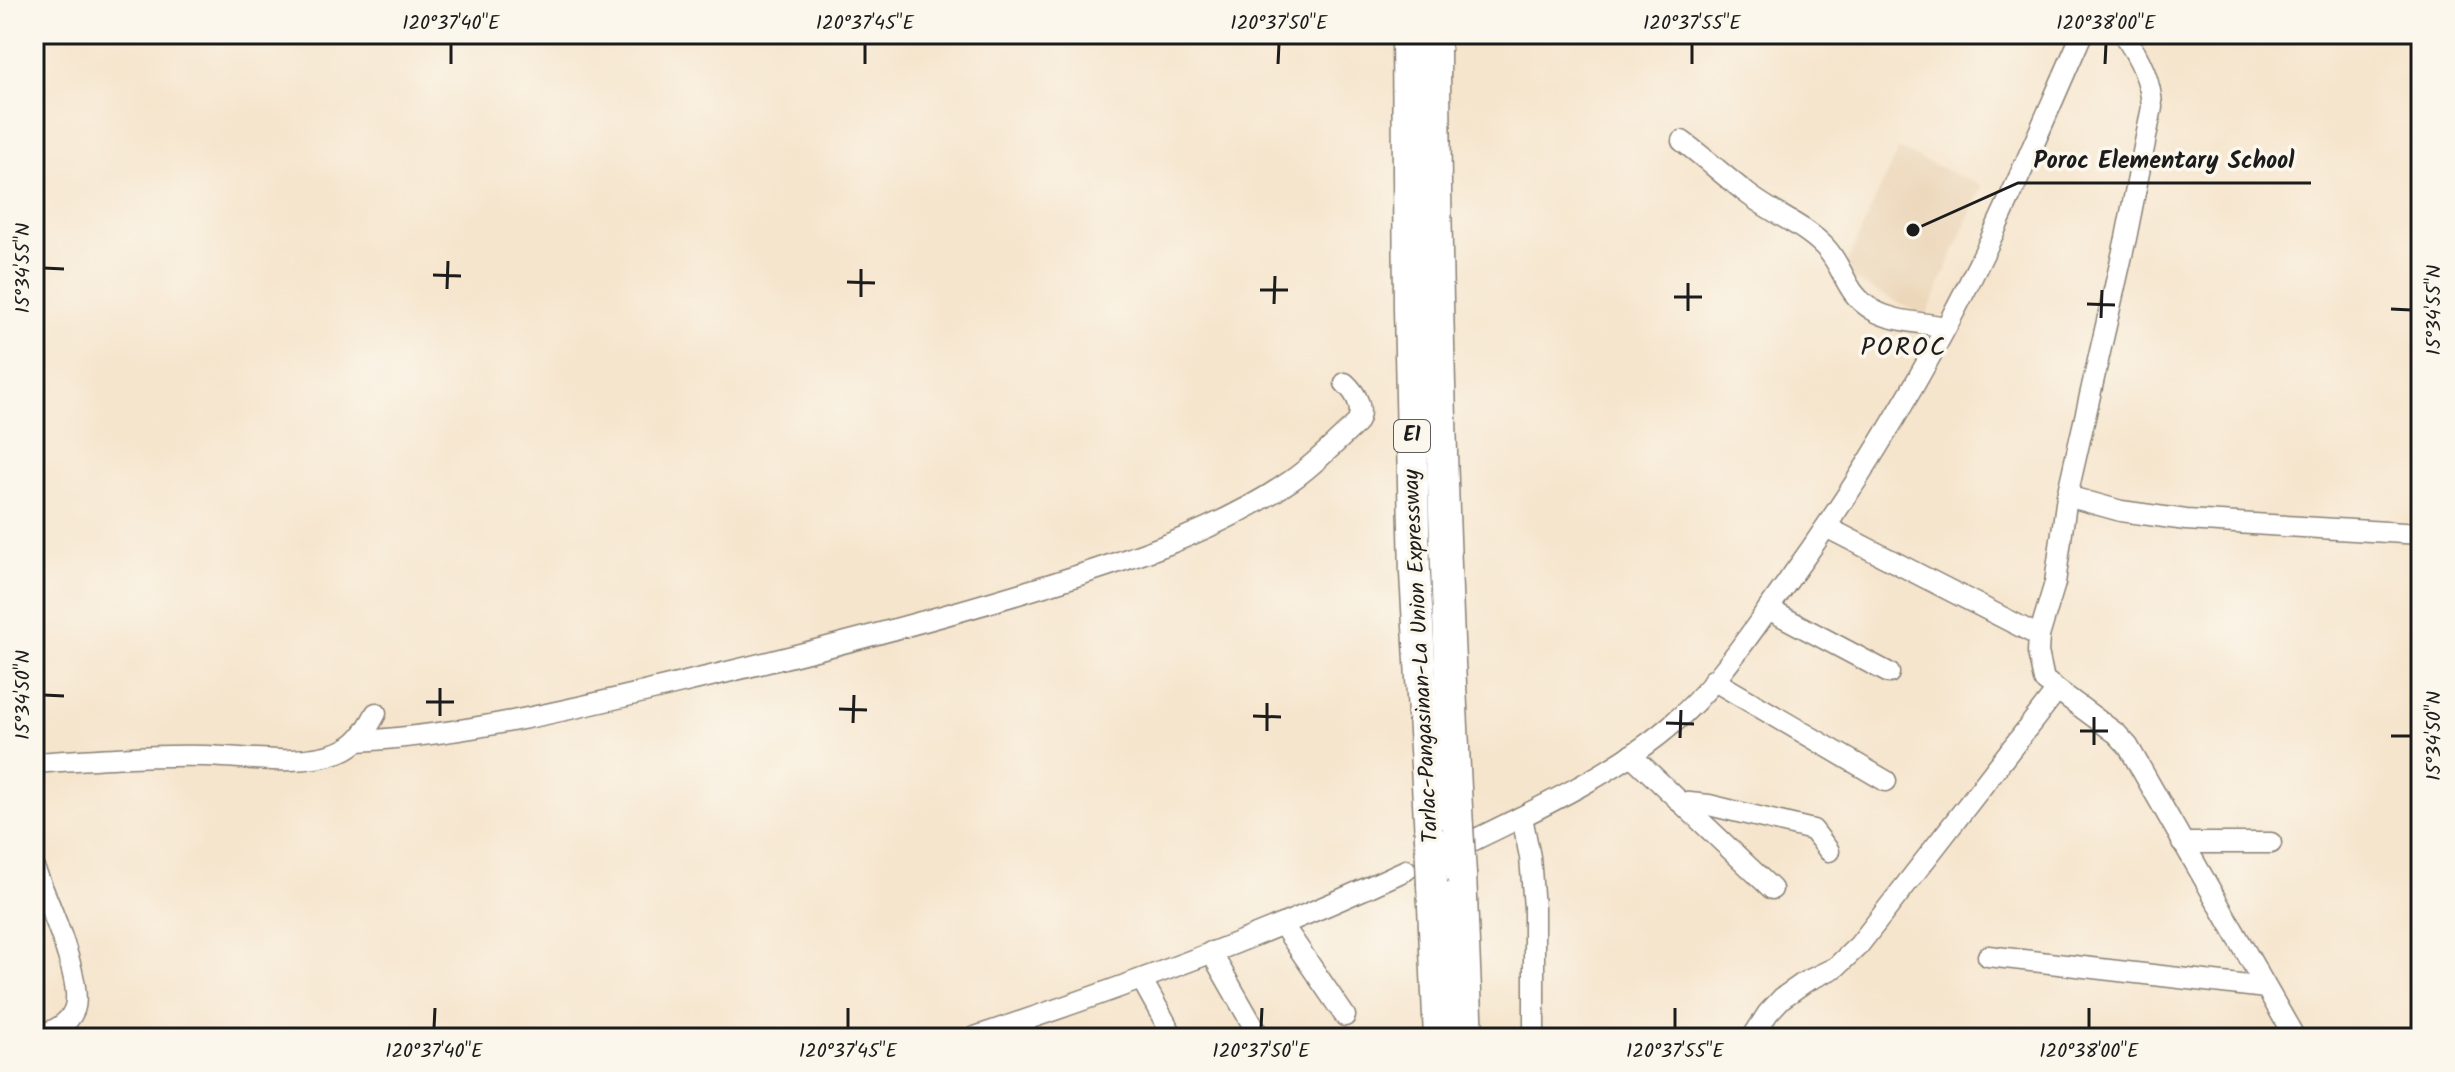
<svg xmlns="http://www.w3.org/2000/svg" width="2455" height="1072" font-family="Kalam,sans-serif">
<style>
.built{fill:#ecd7ba}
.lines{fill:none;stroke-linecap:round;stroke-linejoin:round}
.minor-casing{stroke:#898074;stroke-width:23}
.highway-casing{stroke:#898074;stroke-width:33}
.minor{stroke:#fff;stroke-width:20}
.highway{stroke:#fff;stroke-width:30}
.highway-bridge-casing{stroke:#898074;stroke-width:33;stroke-linecap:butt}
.highway-bridge{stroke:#fff;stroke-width:30}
.ticks{fill:none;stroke:#1c1c1c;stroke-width:3}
.labels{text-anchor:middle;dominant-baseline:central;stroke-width:7;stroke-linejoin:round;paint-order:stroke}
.shield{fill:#fbf7ec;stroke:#5f5e5a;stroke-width:2}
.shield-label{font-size:20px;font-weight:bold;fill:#1c1c1c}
.street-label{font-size:22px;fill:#1c1c1c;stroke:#fbf7ec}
.quarter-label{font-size:26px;letter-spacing:2px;fill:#1c1c1c;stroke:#fbf7ec}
.leader{fill:none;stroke:#1c1c1c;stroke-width:3}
.callout-dot{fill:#1c1c1c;stroke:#fbf7ec;stroke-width:3}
.callout-label{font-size:24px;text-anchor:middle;font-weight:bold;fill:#1c1c1c;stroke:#fbf7ec;stroke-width:7;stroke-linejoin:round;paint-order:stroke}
.neatline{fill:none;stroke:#1c1c1c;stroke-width:3}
.ticks-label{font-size:20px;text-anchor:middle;fill:#1c1c1c}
</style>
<rect width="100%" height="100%" fill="#fbf7ec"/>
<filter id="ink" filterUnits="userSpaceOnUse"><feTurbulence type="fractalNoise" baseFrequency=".0125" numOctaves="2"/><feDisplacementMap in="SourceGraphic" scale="16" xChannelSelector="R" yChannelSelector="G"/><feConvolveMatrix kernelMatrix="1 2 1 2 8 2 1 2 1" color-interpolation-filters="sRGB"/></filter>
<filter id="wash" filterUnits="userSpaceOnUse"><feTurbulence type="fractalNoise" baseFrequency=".006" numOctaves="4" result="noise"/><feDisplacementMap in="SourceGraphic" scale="32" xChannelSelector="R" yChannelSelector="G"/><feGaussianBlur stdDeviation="1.8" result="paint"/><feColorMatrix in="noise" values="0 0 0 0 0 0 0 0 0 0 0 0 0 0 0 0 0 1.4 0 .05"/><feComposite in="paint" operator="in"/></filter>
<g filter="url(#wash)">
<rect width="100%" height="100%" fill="#f6e5cd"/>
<path class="built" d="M1898,149L1982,186L1926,317L1842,274Z"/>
</g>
<g filter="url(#ink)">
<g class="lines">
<defs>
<g id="minor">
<path d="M2123,34C2139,56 2151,80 2152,107L2126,238L2067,496L2055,583L2039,636L2038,652L2044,680L2117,734L2128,746L2295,1038"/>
<path d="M1682,141C1704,157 1723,175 1744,191C1769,212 1803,224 1825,247C1845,268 1844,293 1873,310C1893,322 1922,322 1944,327"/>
<path d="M2067,496L2121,511L2186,520L2421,534"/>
<path d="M1828,528L2039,636"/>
<path d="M1768,609L1889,673"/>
<path d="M1713,680L1886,781"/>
<path d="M358,741C479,734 597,703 715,675C819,650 922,623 1025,592C1116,564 1213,535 1292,480C1315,464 1335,443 1356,424C1365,410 1357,394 1345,383"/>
<path d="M1631,755L1772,889"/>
<path d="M34,763C91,759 148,755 205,756C249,757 297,767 339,752C358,745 367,730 376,713"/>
<path d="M1680,802L1709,805L1813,830L1829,851"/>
<path d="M1522,817L1530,857L1534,908V1038"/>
<path d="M1472,841C1534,811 1618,771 1670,726C1714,689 1748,637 1781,591C1859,484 1928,368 1986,249C2020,178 2050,106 2082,34"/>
<path d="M2182,843H2271"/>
<path d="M34,868C46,896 85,984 74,1010C67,1027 50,1033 34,1036"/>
<path d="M1282,924L1345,1016"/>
<path d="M1211,952L1260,1038"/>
<path d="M1988,956L2266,988"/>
<path d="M1142,980L1174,1038"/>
<path d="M972,1038C1119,989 1265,936 1406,870"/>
<path d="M1752,1038L1768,1013L1782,998L1805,982L1836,967L1859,945L2057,690"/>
</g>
<g id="highway">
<path d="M1407,34L1409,309L1415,573L1430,837"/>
<path d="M1435,34C1435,299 1444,562 1458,827"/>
<path d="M1461,874L1468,1038"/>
<path d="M1432,884L1439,1038"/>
</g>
</defs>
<use href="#minor" class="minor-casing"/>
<use href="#highway" class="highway-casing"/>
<use href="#minor" class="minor"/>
<use href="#highway" class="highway"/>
<defs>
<g id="highway-bridge">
<path d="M1458,827L1461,874"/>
<path d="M1430,837L1432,884"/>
</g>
</defs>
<use href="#highway-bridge" class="highway-bridge-casing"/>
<use href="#highway-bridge" class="highway-bridge"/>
</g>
</g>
<path class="ticks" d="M451,64V44M865,64V44M1278,64L1279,44M1692,64V44M2105,64L2106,44M44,268L64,269M433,275L461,276M847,282L875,283M447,289L448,261M1260,290H1288M861,297V269M1674,297H1702M1274,304L1275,276M2087,304L2115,305M2391,309L2411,310M1688,311V283M2101,318L2102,290M44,695L64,696M426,702H454M839,709L867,710M440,716V688M1253,716L1281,717M853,723L854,695M1666,723L1694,724M1267,731V703M2080,731H2108M2391,736H2411M1680,738L1681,710M2094,745V717M434,1028L435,1008M848,1028V1008M1261,1028L1262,1008M1675,1028V1008M2089,1028V1008"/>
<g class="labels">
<rect class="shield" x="1394" y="420" width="36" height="32" rx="6"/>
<g class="shield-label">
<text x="1412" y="436">E1</text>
</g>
<g class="street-label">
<text transform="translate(1422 656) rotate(-93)">Tarlac-Pangasinan-La Union Expressway</text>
</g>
<g class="quarter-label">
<text x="1904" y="348">POROC</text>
</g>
</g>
<path class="leader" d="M1913 230L2018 183H2311"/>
<circle class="callout-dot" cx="1913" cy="230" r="8"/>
<g class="callout-label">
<text x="2164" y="168">Poroc Elementary School</text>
</g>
<rect width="2455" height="1072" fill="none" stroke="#fbf7ec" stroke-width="88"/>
<rect x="44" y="44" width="2367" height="984" class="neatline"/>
<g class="ticks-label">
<text x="451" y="29">120°37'40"E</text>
<text x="865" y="29">120°37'45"E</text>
<text x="1279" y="29">120°37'50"E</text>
<text x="1692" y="29">120°37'55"E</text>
<text x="2106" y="29">120°38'00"E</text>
<text transform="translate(22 268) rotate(-90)" y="7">15°34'55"N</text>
<text transform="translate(2433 310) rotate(-90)" y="7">15°34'55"N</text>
<text transform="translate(22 695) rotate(-90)" y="7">15°34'50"N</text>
<text transform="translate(2433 736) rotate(-90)" y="7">15°34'50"N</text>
<text x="434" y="1057">120°37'40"E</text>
<text x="848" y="1057">120°37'45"E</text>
<text x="1261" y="1057">120°37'50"E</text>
<text x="1675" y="1057">120°37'55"E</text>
<text x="2089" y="1057">120°38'00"E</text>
</g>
</svg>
